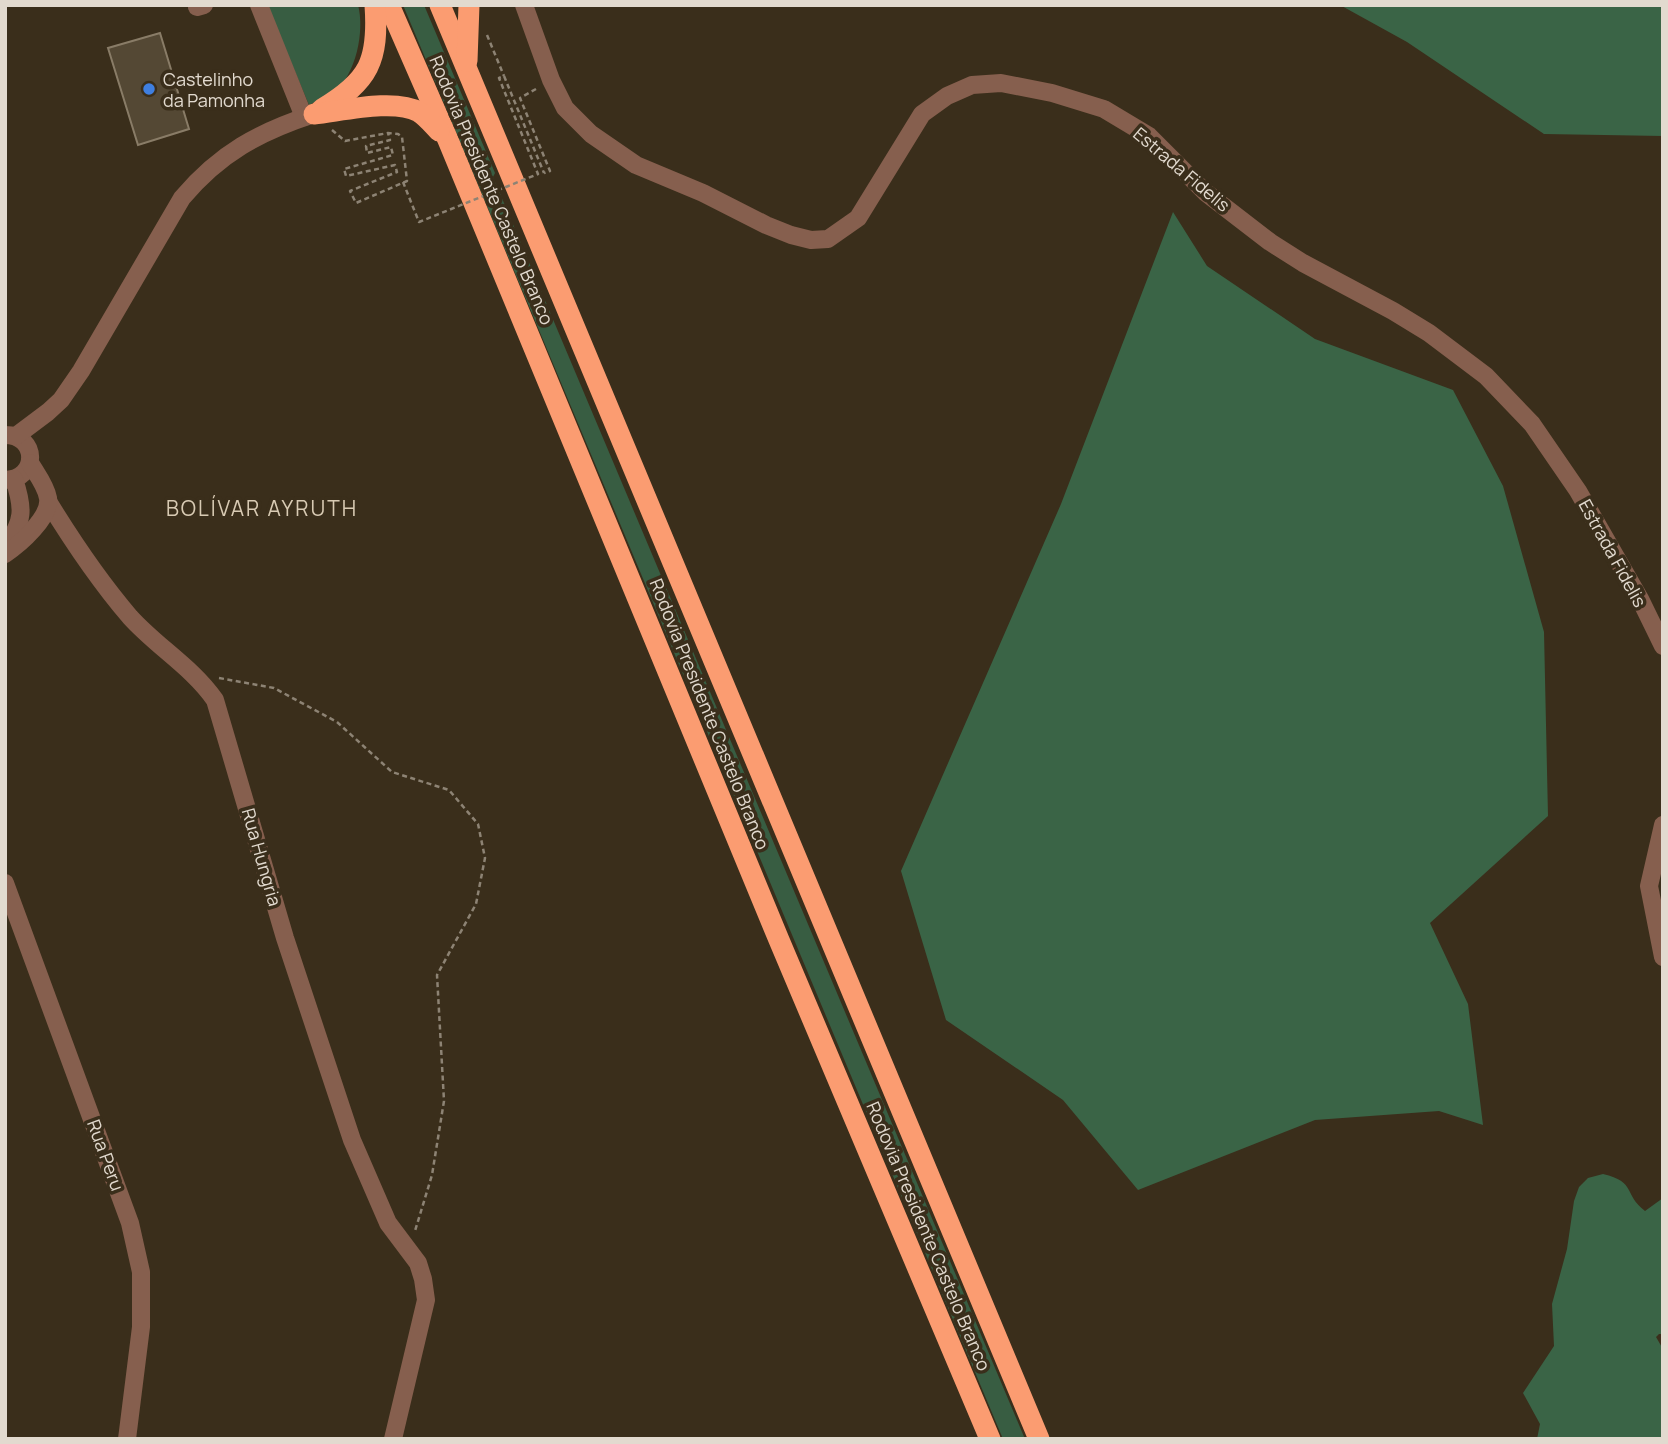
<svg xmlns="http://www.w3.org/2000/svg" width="1668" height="1444" font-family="Manrope,sans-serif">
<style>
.green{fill:#385d42}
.forest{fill:#3a6446}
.building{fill:#544834;stroke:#897c67;stroke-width:2}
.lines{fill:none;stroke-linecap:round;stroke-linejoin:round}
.path{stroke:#8d8374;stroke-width:2.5;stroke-dasharray:5 3.5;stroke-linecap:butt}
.minor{stroke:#865f4e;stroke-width:18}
.highway{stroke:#fb9c71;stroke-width:21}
.path-bridge{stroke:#8d8374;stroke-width:2.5;stroke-dasharray:5 3.5;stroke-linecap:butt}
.shop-dot{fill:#3f7fe0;stroke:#3a2e1b;stroke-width:2.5}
.labels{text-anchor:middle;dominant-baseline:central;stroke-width:7;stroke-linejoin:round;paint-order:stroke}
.poi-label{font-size:18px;fill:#e2dacf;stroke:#3a2e1b;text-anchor:start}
.street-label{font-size:18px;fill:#e2dacf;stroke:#3a2e1b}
.quarter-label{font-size:21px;letter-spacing:2px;fill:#d8cab3;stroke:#3a2e1b}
</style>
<rect width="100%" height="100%" fill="#3a2e1b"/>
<g class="green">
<path d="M267,5H358C365,31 356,75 334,92C327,97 317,101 309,105Z"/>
<path d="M403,5H424L495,173L493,177L1025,1439H1003Z"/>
</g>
<g class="forest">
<path d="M1340,5H1663V136L1544,134L1407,42Z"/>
<path d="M1173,212L1207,266L1315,339L1453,390L1503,486L1544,632L1548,816L1430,923L1468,1004L1483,1125L1439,1111L1315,1120L1138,1190L1063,1100L946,1020L901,871L1061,504Z"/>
<path d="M1603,1174C1637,1182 1623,1194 1645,1211L1663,1198V1334H1659L1656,1337L1663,1349V1439H1537L1540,1424L1523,1393L1554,1346L1552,1304L1567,1249L1574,1201L1579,1187L1588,1178Z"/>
</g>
<path class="building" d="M160,33L189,129L138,145L108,48Z"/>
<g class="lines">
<g class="path">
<path d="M487,35L504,76"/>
<path d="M536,89L520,98L550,171L544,173"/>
<path d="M332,130L345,141L388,133L398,134L402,137L407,181L356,203L350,191L397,172L395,165L346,176L344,169L393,155L391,147L367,153L366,146L390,140L388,133"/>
<path d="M219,678L274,688L337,722L392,772L449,790L478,824L485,858L476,904L437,975L444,1101L432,1175L415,1231"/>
</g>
<g class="minor">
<path d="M259,5L304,117"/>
<path d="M524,5L551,80L565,108L591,134L636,165L703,193L766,225L791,235L811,240L828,239L858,218L922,114L947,96L972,85L1001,83L1052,93L1104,109L1149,136L1205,192L1270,242L1303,263L1393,311L1429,333L1486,376L1532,424L1578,491L1640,599L1663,646"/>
<path d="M197,7L204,5"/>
<path d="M5,435C38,435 39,479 5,480"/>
<path d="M16,436L48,412L61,400L81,371L182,198C220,153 259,132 314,114"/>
<path d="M49,503C73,542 100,582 130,617C157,647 192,667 215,700L285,938L352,1140L388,1223L418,1263L423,1279L426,1300L393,1439"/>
<path d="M5,547C24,521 24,509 14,479"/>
<path d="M5,554C20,544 51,517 48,498C46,486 36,473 30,463"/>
<path d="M1663,825L1649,886L1663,957"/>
<path d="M5,883L130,1223L141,1272V1327L127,1439"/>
</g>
<g class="highway">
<path d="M389,5L448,140L779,940L990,1439"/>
<path d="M440,5L1039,1439"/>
<path d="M467,61L469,5"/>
<path d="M322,109C369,81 379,61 375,5"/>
<path d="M314,114C342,111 395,98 419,112C427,117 433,125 439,131"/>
</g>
<path class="path-bridge" d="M403,182L419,222L538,174L499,78L504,76L544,173"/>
</g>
<circle class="shop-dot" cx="149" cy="89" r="7"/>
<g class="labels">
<g class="poi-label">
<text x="163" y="79">Castelinho<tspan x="163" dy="21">da Pamonha</tspan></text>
</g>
<g class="street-label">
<text transform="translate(1182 169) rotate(40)">Estrada Fidelis</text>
<text transform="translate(492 190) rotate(67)">Rodovia Presidente Castelo Branco</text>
<text transform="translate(1613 553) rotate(61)">Estrada Fidelis</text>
<text transform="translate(710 714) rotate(68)">Rodovia Presidente Castelo Branco</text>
<text transform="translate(262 857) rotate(74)">Rua Hungria</text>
<text transform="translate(106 1155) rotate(70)">Rua Peru</text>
<text transform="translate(929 1236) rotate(67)">Rodovia Presidente Castelo Branco</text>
</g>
<g class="quarter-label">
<text x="262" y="508">BOLÍVAR AYRUTH</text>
</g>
</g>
<rect width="1668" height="1444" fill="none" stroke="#e2dacf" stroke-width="14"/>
</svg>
